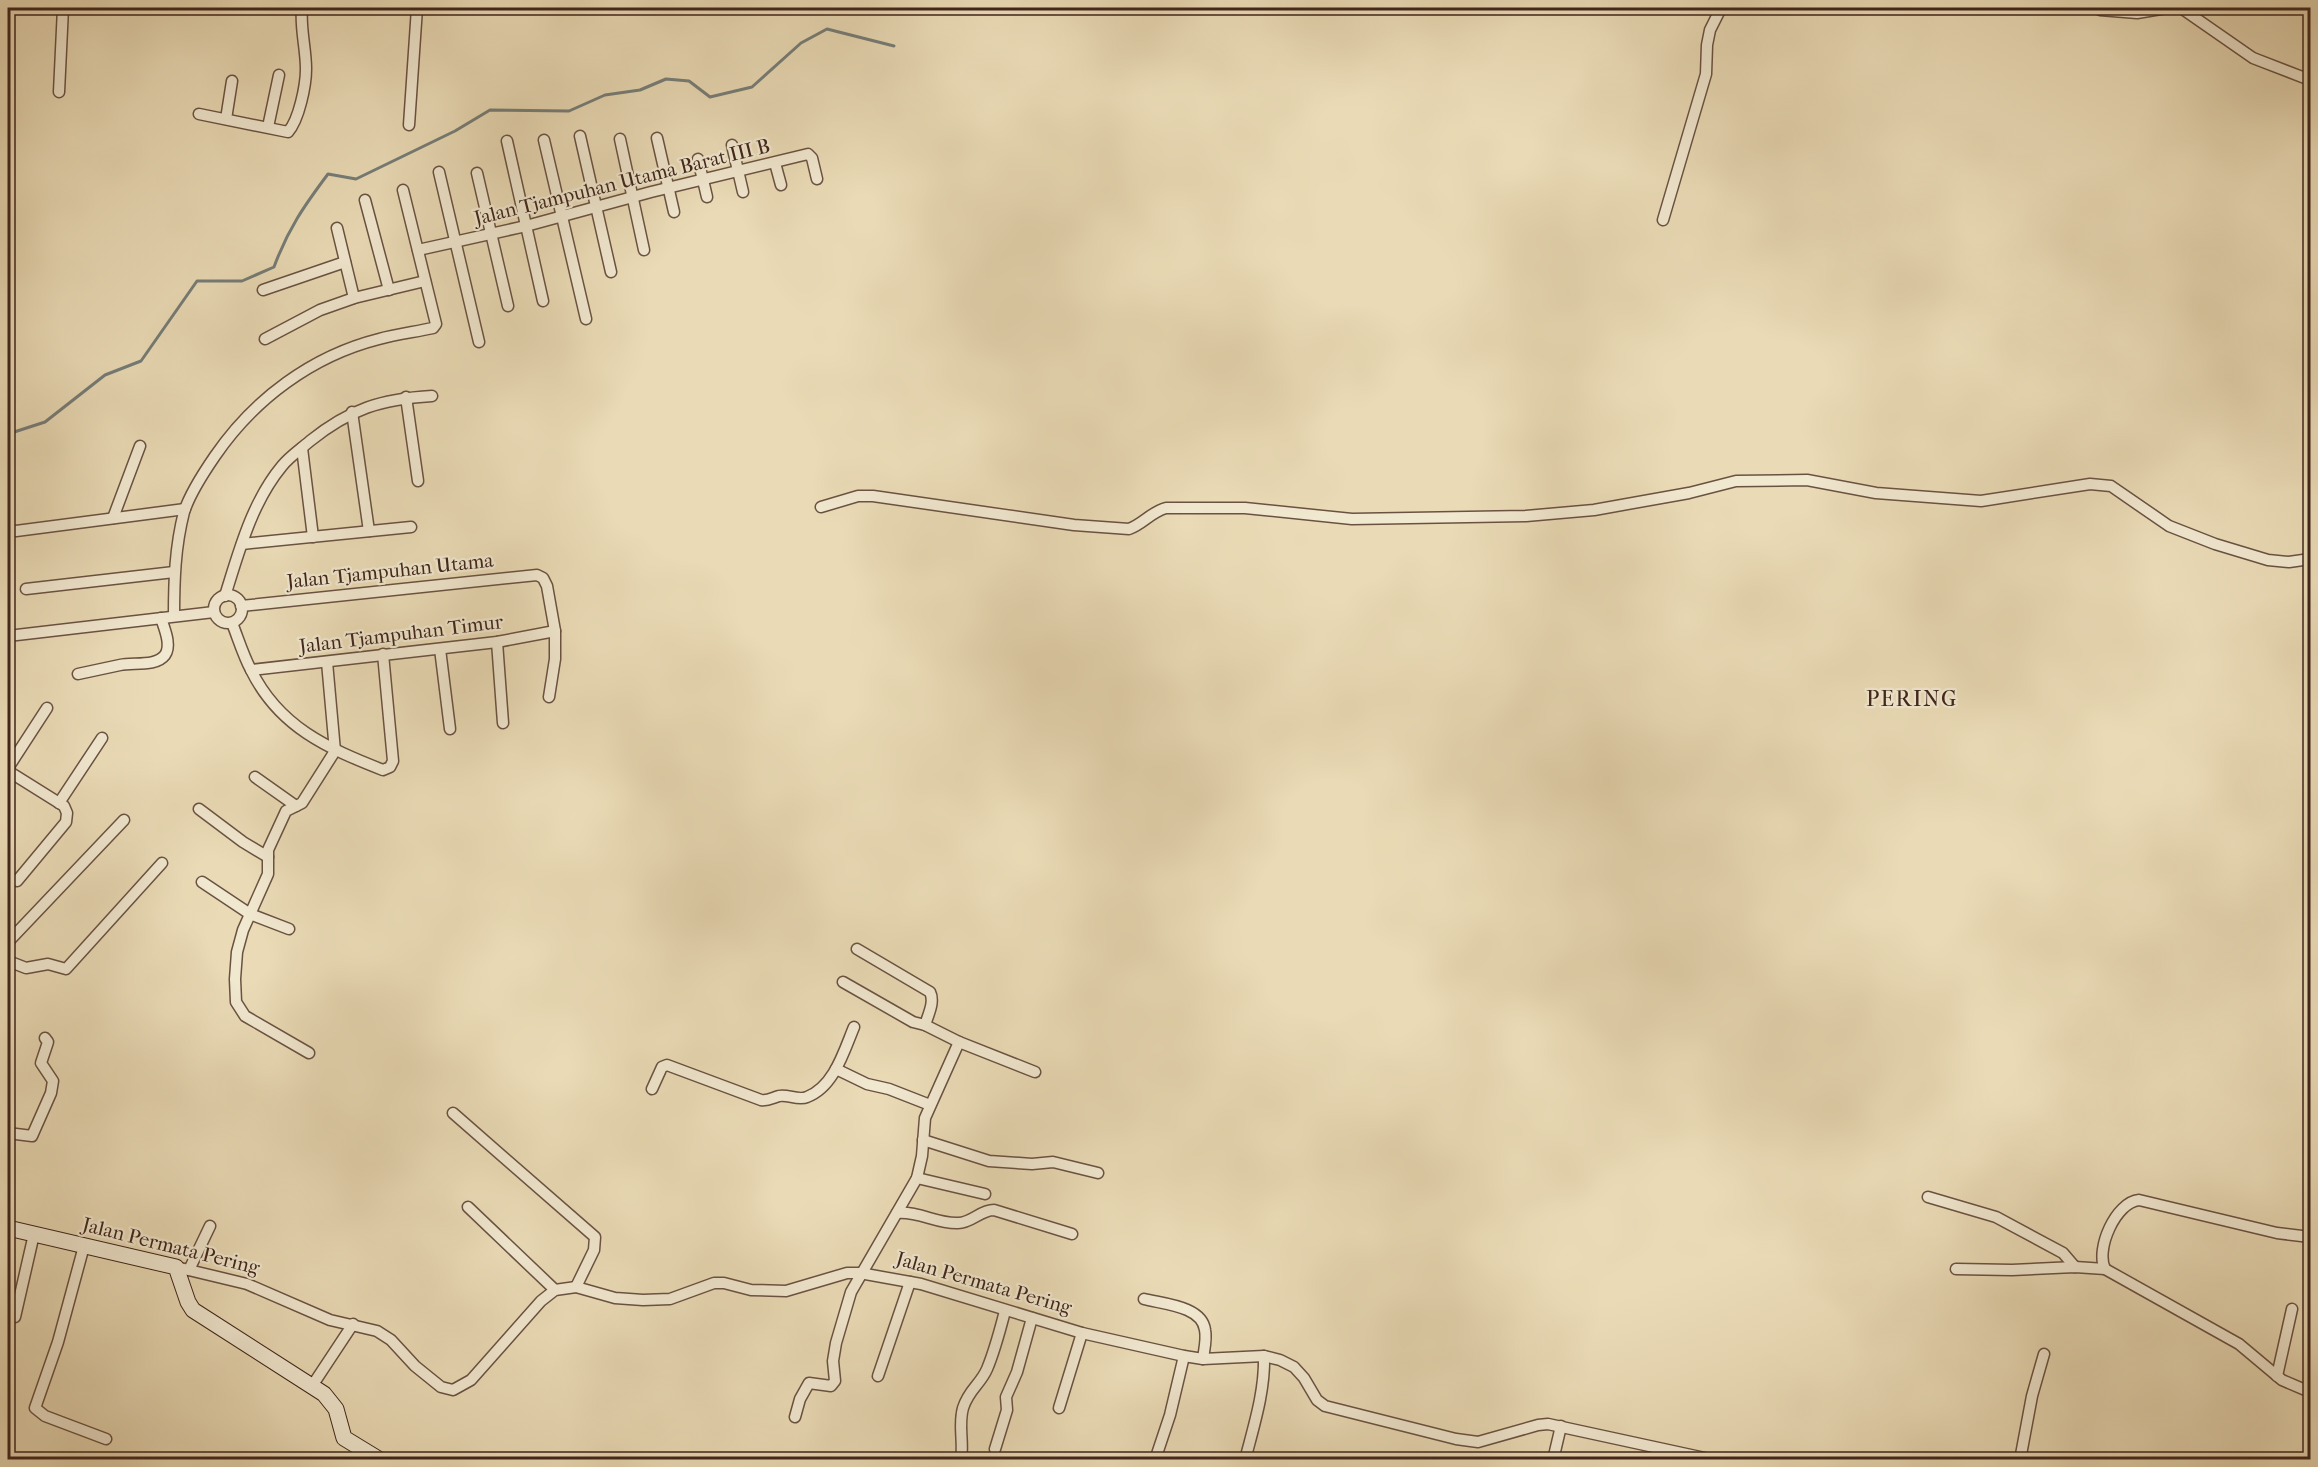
<svg xmlns="http://www.w3.org/2000/svg" width="2318" height="1467" font-family="'IM FELL French Canon',serif">
<style>
.lines{fill:none;stroke-linecap:round;stroke-linejoin:round}
.stream{stroke:#767e79;stroke-width:3}
.street-casing{stroke:#6a5242;stroke-width:13}
.secondary-casing{stroke:#3f251b;stroke-width:17}
.street{stroke:#f1e8d0;stroke-width:10}
.secondary{stroke:#f1e8d0;stroke-width:15}
.labels{text-anchor:middle;dominant-baseline:central;stroke-width:4.5;stroke-linejoin:round;paint-order:stroke}
.street-label{font-size:20px;fill:#3f251b;stroke:#f1e8d0}
.quarter-label{font-size:22px;letter-spacing:1.5px;fill:#3f251b;stroke:#f1e8d0}
</style>
<rect width="100%" height="100%" fill="#eadbb6"/>
<filter id="stains"><feTurbulence type="fractalNoise" baseFrequency=".00333" numOctaves="4"/><feColorMatrix values="0 0 0 0 .2 0 0 0 0 .09 0 0 0 0 .02 0 0 0 .5 -.17"/></filter>
<radialGradient id="worn" r=".72"><stop offset=".6" stop-color="#630" stop-opacity="0"/><stop offset="1" stop-color="#630" stop-opacity=".3"/></radialGradient>
<g class="lines">
<path class="stream" d="M8,434L45,422L105,375L141,361L197,281H242L274,267C288,229 304,206 328,174L356,179L455,131L490,110L569,111L605,95L640,90L666,79L689,81L710,97L752,87L801,43L827,29L894,46"/>
<defs>
<g id="street">
<path d="M2181,8L2253,58L2310,80"/>
<path d="M2100,10L2137,13L2167,8"/>
<path d="M59,92L63,8"/>
<path d="M199,114L288,132C299,120 306,85 306,69C306,48 300,29 302,8"/>
<path d="M226,119L232,81"/>
<path d="M409,125L417,8"/>
<path d="M268,127L279,75"/>
<path d="M580,136L611,272"/>
<path d="M657,138L674,212"/>
<path d="M620,139L644,250"/>
<path d="M544,140L586,319"/>
<path d="M507,141L543,301"/>
<path d="M732,145L743,192"/>
<path d="M698,159L707,197"/>
<path d="M775,163L781,185"/>
<path d="M439,172L479,342"/>
<path d="M477,173L508,306"/>
<path d="M365,200L389,290"/>
<path d="M1663,220L1706,74L1707,45L1710,30L1721,8"/>
<path d="M337,228L354,298"/>
<path d="M418,250L526,226L651,192L808,154L812,158L817,179"/>
<path d="M263,290L345,262"/>
<path d="M265,339L320,310L354,298L425,281"/>
<path d="M406,397L418,481"/>
<path d="M352,412L369,531"/>
<path d="M302,448L313,537"/>
<path d="M821,507L858,496H873L1074,525L1129,529C1143,524 1151,512 1166,508H1245L1352,519L1526,516L1594,510L1689,493L1736,481L1807,480L1876,493L1981,501L2090,484L2111,486L2169,526L2215,544L2268,560L2289,562L2310,559"/>
<path d="M113,518L140,446"/>
<path d="M16,531L185,509"/>
<path d="M242,544L411,527"/>
<path d="M26,589L174,572"/>
<circle cx="228" cy="609" r="14"/>
<path d="M225,596C239,551 252,502 282,466C290,456 301,449 310,441C350,409 381,399 432,396"/>
<path d="M241,606L537,575L543,578L547,586L555,631V659L549,697"/>
<path d="M174,616C174,581 175,547 184,512C190,493 204,472 215,456C254,399 312,356 379,339C397,334 415,332 433,328L436,324L403,190"/>
<path d="M232,623C238,638 243,655 251,670C279,727 327,748 383,770L390,767L393,761L383,654"/>
<path d="M8,636L214,612"/>
<path d="M497,642L503,723"/>
<path d="M440,649L450,729"/>
<path d="M251,670L497,642L555,631"/>
<path d="M78,674C92,671 106,668 120,665C133,662 156,667 165,655C172,645 164,628 161,618"/>
<path d="M8,768L47,708"/>
<path d="M8,771L64,806L67,813L66,822L17,881"/>
<path d="M255,777L296,806"/>
<path d="M59,803L102,738"/>
<path d="M199,809L243,842L268,857"/>
<path d="M202,882L250,914L289,929"/>
<path d="M8,942L124,820"/>
<path d="M857,949L930,992C935,1002 928,1015 925,1025"/>
<path d="M8,961L26,968L48,964L66,969L162,863"/>
<path d="M843,982L913,1022L925,1025L959,1042L1035,1072"/>
<path d="M309,1053L245,1016L236,1002L235,979L237,952L243,930L268,874V850L286,811L302,803L335,751L327,662"/>
<path d="M836,1069L867,1084L889,1089L930,1105"/>
<path d="M652,1089L662,1067L667,1065L761,1100C768,1101 772,1098 779,1096C788,1094 798,1101 807,1097C834,1087 844,1051 854,1027"/>
<path d="M453,1113L595,1237L594,1250L576,1287"/>
<path d="M8,1133L32,1136L51,1093L53,1081L41,1063L48,1042L45,1038"/>
<path d="M923,1140L989,1161L1032,1164L1053,1162L1098,1173"/>
<path d="M917,1178L985,1194"/>
<path d="M1928,1197L1996,1217L2063,1253L2075,1267"/>
<path d="M468,1207L555,1290"/>
<path d="M897,1213C919,1211 937,1224 958,1223C972,1223 980,1210 994,1210L1072,1234"/>
<path d="M84,1246L58,1342L35,1408L45,1416L106,1439"/>
<path d="M176,1267L247,1284L330,1320L377,1331L391,1340L415,1366L441,1387L453,1390L471,1380L541,1301L555,1290L576,1287L615,1298L643,1300L670,1299L714,1283H724L751,1290L786,1291L847,1273H860L921,1284L1082,1333L1184,1356L1203,1359L1264,1356L1280,1360L1294,1367L1304,1378L1317,1400L1325,1406L1456,1439L1478,1442L1538,1425L1548,1424L1714,1460"/>
<path d="M1956,1269L2012,1270L2075,1267L2105,1269L2239,1344L2282,1380L2310,1392"/>
<path d="M2105,1269C2095,1249 2116,1202 2139,1200L2277,1233L2310,1237"/>
<path d="M189,1270L210,1226"/>
<path d="M1144,1299C1163,1304 1202,1306 1205,1330C1207,1339 1204,1350 1203,1359"/>
<path d="M15,1317L34,1234"/>
<path d="M878,1376L910,1282"/>
<path d="M2277,1376L2292,1309"/>
<path d="M312,1386L353,1324"/>
<path d="M1059,1408L1082,1333"/>
<path d="M795,1417L800,1399L809,1383L831,1386L835,1381L833,1361L836,1343L851,1292L917,1178L922,1156L925,1118L959,1042"/>
<path d="M995,1449L1007,1410L1006,1397L1017,1372L1032,1318"/>
<path d="M961,1460C964,1442 958,1425 963,1408C969,1389 980,1385 987,1369C995,1350 1000,1330 1005,1311"/>
<path d="M1155,1460L1170,1415L1184,1356"/>
<path d="M1245,1460C1254,1425 1265,1391 1264,1356"/>
<path d="M1553,1460L1561,1426"/>
<path d="M2020,1460L2032,1396L2044,1354"/>
</g>
<path id="secondary" d="M8,1228L176,1267L188,1302L193,1310L324,1394L336,1409L344,1438L380,1460"/>
</defs>
<use href="#street" class="street-casing"/>
<use href="#secondary" class="secondary-casing"/>
<use href="#street" class="street"/>
<use href="#secondary" class="secondary"/>
</g>
<g class="labels">
<g class="street-label">
<text transform="translate(622 182) rotate(-14)">Jalan Tjampuhan Utama Barat III B</text>
<text transform="translate(390 571) rotate(-6)">Jalan Tjampuhan Utama</text>
<text transform="translate(401 634) rotate(-7)">Jalan Tjampuhan Timur</text>
<text transform="translate(171 1246) rotate(14)">Jalan Permata Pering</text>
<text transform="translate(984 1283) rotate(16)">Jalan Permata Pering</text>
</g>
<g class="quarter-label">
<text x="1912" y="699">PERING</text>
</g>
</g>
<rect width="2318" height="1467" fill="none" stroke="#eadbb6" stroke-width="30"/>
<rect x="9" y="9" width="2300" height="1449" fill="none" stroke="#3f251b" stroke-width="3"/>
<rect x="15" y="15" width="2288" height="1437" fill="none" stroke="#3f251b" stroke-width="1.5"/>
<rect width="100%" height="100%" filter="url(#stains)"/>
<rect width="100%" height="100%" fill="url(#worn)"/>
</svg>
